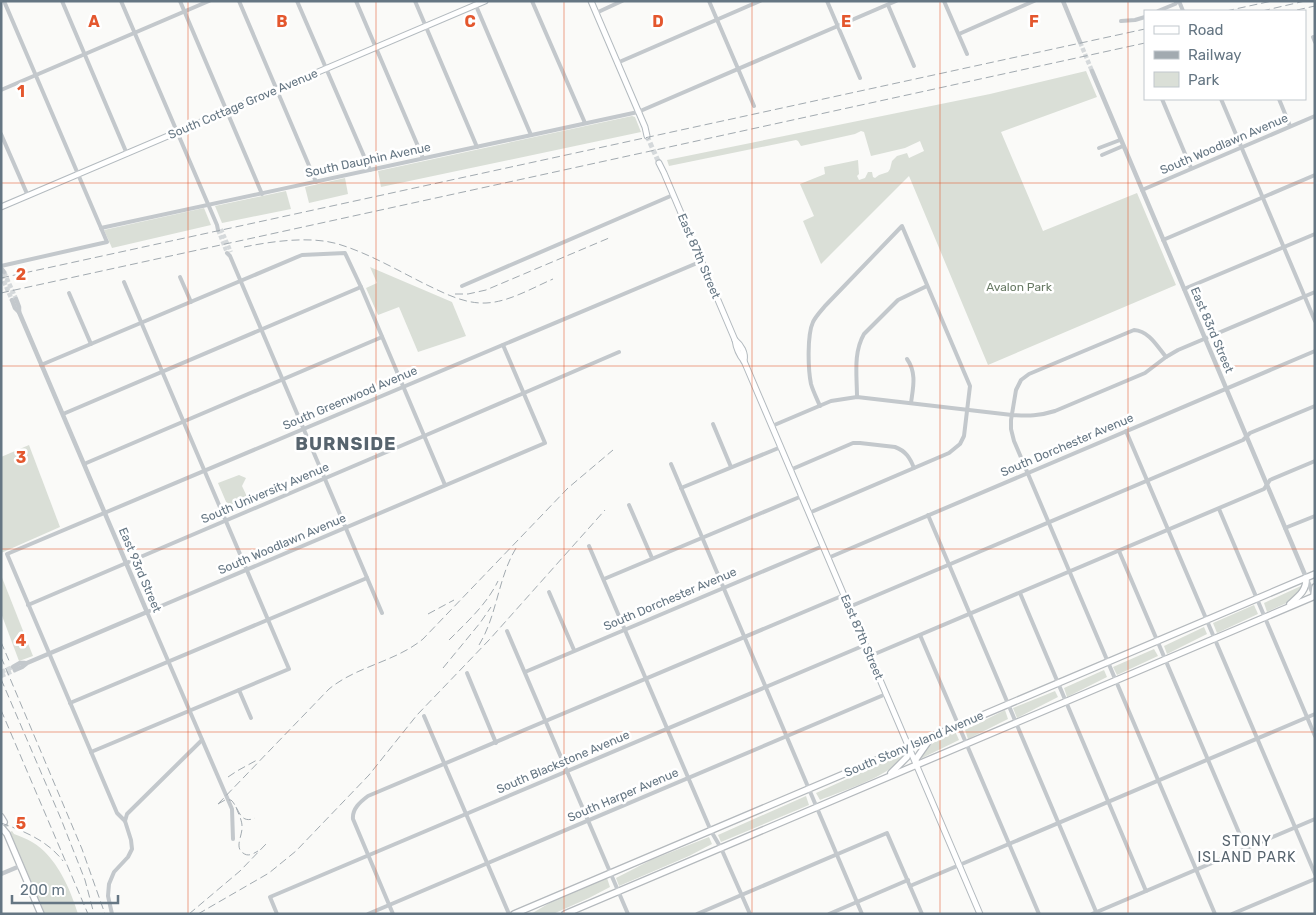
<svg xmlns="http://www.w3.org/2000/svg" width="1316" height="915" font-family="Rubik,sans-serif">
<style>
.green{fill:#dadfd7}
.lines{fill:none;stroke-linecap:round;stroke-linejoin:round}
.minor-tunnel{stroke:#d5d9db;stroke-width:4;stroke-dasharray:4 2;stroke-linecap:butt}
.tertiary-tunnel{stroke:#d5d9db;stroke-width:4.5;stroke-dasharray:4.5 2;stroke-linecap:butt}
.secondary-tunnel{stroke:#d5d9db;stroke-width:5;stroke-dasharray:5 2.5;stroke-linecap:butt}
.primary-tunnel{stroke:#d5d9db;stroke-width:5.5;stroke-dasharray:5.5 3;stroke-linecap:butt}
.secondary-casing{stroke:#b3babf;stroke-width:7}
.primary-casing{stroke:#b5babe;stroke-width:8}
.trunk-casing{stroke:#b4b9bd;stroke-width:8}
.minor{stroke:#c3c8cc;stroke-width:4}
.tertiary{stroke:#c3c8cc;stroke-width:4.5}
.secondary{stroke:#fff;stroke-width:5}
.primary{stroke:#fff;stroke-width:5.5}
.trunk{stroke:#fff;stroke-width:5.5}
.rail{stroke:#a2aab0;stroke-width:1;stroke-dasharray:8 4;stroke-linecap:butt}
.grid{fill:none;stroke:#e4572e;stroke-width:1;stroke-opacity:0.55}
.labels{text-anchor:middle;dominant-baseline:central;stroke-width:5;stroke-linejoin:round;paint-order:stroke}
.street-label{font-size:12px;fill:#657683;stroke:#fff}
.park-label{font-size:12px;fill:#687a64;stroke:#fff}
.neighbourhood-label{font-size:14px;letter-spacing:1px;fill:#57646e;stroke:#fff}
.district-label{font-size:18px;font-weight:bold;letter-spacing:1px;fill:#57646e;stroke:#fff}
.grid-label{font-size:16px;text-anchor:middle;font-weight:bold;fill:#e4572e;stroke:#fff;stroke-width:5;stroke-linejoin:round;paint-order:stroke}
</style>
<rect width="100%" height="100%" fill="#fafaf8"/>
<g class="green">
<path d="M1086,71L1097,97L1001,132L1043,231L1137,193L1176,285L988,365L909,176L821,264L803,221L814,216L800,184L825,174L824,167L858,160L859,174L857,176L859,180L865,178L868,172H872L873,177L875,178L879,175L888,172L890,169L892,161L897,156L907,153L909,158L924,151L920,141L905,148L871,156L864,132L861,131L855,134L801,146L798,141L796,140L669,166L667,160L990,94Z"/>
<path d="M632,116L635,117L641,132L381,187L378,171Z"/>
<path d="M345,178L348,194L309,203L305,187Z"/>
<path d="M286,191L291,209L222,223L215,206Z"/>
<path d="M204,208L211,225L112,248L104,230Z"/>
<path d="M370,267L452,302L466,336L418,352L399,307L378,315L366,288L377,283Z"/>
<path d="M29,445L60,527L1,553V457Z"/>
<path d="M239,475L246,478L242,486L250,503L230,511L218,483Z"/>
<path d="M1,575L33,656L19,661L1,613Z"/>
<path d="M1303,585V588L1293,600L1267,612L1264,603Z"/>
<path d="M1254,605L1258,614L1217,633L1213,623Z"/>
<path d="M1204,627L1207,634L1167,654L1164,646Z"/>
<path d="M1154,649L1158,656L1117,675L1113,667Z"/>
<path d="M1104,670L1107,677L1067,697L1064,688Z"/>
<path d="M1055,691L1058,697L1017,718L1013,708Z"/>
<path d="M1005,710L1008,719L968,739L965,730Z"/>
<path d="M955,731L959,740L918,760L928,746Z"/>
<path d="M904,753L905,757C884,778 848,789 820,800L816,793Z"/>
<path d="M806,796L809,805L721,842L718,835Z"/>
<path d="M12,831L14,834C20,836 27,839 32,842C56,856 70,888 78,914H45L10,832Z"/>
<path d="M709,837L712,844L689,856L619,886L616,878L651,860Z"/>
<path d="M607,878L610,887L589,898L553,914H531L551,902Z"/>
</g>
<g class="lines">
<g class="minor-tunnel">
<path d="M221,229L231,252"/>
<path d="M218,230L227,253"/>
</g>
<g class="tertiary-tunnel">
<path d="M1080,42L1092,71"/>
<path d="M4,272L16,299"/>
<path d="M1,275L12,300"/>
<path d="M1,672L13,667"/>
<path d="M1,676L15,670"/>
</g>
<path class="secondary-tunnel" d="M647,136L659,163"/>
<path class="primary-tunnel" d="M4,822L7,830"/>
<defs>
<g id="secondary">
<path d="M591,1L645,127L647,136"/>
<path d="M659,163L664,173L735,340C736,347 739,355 744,361L980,914"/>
<path d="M1,207L485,1"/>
<path d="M735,340C741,345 746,353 744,361"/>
</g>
<g id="primary">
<path d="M1,817L4,822"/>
<path d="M2,828L7,834L41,914"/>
</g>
<g id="trunk">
<path d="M1314,596L1315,587"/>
<path d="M1290,604C1299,596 1307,590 1306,578"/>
<path d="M916,765V759L930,739"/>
<path d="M891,773L907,757L909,747"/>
<path d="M514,914L1315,574"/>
<path d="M565,914L1315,596"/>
</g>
</defs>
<use href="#secondary" class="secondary-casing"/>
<use href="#primary" class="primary-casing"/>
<use href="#trunk" class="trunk-casing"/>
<g class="minor">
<path d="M62,1L127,154"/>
<path d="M121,1L217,225L218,230"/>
<path d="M180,1L262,194"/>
<path d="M239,1L316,182"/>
<path d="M297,1L370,170"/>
<path d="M356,1L423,158"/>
<path d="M415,1L477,147"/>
<path d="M474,1L531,135"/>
<path d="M532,1L585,123"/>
<path d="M709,1L754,106"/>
<path d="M827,1L860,78"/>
<path d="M944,1L967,54"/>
<path d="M1179,1L1183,11"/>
<path d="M888,5L914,66"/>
<path d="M1158,11L1175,4L1178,1"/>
<path d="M596,13L622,1"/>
<path d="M1121,21L1135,20L1145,17"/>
<path d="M959,34L1034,1"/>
<path d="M1313,37L1315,42"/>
<path d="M617,63L760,1"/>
<path d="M1,90L209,1"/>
<path d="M1162,99L1191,168"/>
<path d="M1221,99L1315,321"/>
<path d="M1279,99L1290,126"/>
<path d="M1,134L28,196"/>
<path d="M1099,148L1120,140"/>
<path d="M1102,155L1123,146"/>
<path d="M1142,190L1315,116"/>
<path d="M101,228L638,112L896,1"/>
<path d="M1163,240L1315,175"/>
<path d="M227,253L230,256L382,613"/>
<path d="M1,266L107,242L4,1"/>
<path d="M180,277L191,302"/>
<path d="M462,286L673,195"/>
<path d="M1184,289L1315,234"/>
<path d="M69,293L91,344"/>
<path d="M1166,357C1157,346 1149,331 1134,330L1029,374L1021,380L1016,390L1011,420V429L1014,441L1215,914"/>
<path d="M907,359C917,373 913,388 911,403"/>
<path d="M41,365L302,255L345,253L361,287L445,485"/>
<path d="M857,397C857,376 853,353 864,334L898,300L927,286"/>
<path d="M63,414L361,287"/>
<path d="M713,424L731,467"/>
<path d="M772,426L831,401L857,397L1012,415C1029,416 1039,416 1055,411L1145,373L1166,357L1178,350L1315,292"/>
<path d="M1126,431L1315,874"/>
<path d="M84,464L382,337"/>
<path d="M671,464L862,914"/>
<path d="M790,470L853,443H860L895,447C906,451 910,458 914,468"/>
<path d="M681,488L781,447"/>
<path d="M629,505L652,558"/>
<path d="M1219,509L1315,736"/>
<path d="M809,513L949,453L960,444L964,436L970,386L902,226L825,306C821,311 816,316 813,322C807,335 808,369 811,384C813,391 817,399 820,406"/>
<path d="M928,515L1097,914"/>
<path d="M1285,528L1315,516"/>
<path d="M589,546L711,831L721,848L750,914"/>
<path d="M1119,551L1246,849"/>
<path d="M828,558L1315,351"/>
<path d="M604,579L802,496"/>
<path d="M549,592L574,650"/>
<path d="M1020,593L1146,891"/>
<path d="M28,605L424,436L619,352"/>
<path d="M849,607L1243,440L1250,433L1315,406"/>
<path d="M507,631L628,914"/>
<path d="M920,635L1039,914"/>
<path d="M870,656L1264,489L1270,480L1315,461"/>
<path d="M525,672L823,546"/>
<path d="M467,673L496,743"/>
<path d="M239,690L251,718"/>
<path d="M70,703L367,578"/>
<path d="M424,716L509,914"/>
<path d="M91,752L289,669L124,282"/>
<path d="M125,821L127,814L202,740"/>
<path d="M233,839L232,809L147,612L545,443L503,345"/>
<path d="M910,886L1315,714"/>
<path d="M112,914L108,896L109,884L114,872L128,857L132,849L131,840L125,821L117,813L7,554L702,261"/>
<path d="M277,914L270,897L865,645"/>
<path d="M368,914L886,694"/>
<path d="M393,914L353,819C352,809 360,802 368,796L844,595"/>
<path d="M697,914L887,833L922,914"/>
<path d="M829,914L908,880"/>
<path d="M1092,914L1315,819"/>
<path d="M1232,914L1315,879"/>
</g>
<g class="tertiary">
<path d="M1063,1L1080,42"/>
<path d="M1092,71L1314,596"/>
<path d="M1,268L4,272"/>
<path d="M16,299L19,307V312"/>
<path d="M12,300L15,308L19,312L147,612L27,663L22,667L15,670"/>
<path d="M13,667L20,663H25"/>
<path d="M1,874L20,866"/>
</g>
<use href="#secondary" class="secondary"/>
<use href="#primary" class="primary"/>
<use href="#trunk" class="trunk"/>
<g class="rail">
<path d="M1297,10L1315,6"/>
<path d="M1226,11L1272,1"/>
<path d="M1262,11L1305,1"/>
<path d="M244,247C273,241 311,236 338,244C368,253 397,270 425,284C444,293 464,304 486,303C509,302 532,288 553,279"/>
<path d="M1,278L1145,29"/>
<path d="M1,293L1145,43"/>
<path d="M455,294H468L486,290L609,238"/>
<path d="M428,614L454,600"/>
<path d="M449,640C467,622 487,604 498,581"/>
<path d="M1,642L10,663"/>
<path d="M479,645C498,614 498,575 518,545"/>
<path d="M1,657L82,849L105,914"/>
<path d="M443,668L480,623L491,607"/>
<path d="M1,679L61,819L85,880L94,914"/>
<path d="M1,710L88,914"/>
<path d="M228,777L237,771L257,760"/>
<path d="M218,804L329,689C357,666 395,662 423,639L568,488L613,450"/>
<path d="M218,804L225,800H231C239,807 239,825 255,818"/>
<path d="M236,807C238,813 242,820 242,826C243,835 234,847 243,853C248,857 253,854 258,851"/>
<path d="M1,823C24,831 48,841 63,861"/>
<path d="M189,914L240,871L266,844"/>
<path d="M198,914L269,873L296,851L369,775L417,715L490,639L605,510"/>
</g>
</g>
<path class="grid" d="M188,1V914M376,1V914M564,1V914M752,1V914M940,1V914M1128,1V914M1,183H1315M1,366H1315M1,549H1315M1,732H1315"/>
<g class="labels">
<g class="street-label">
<text transform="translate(243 104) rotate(-23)">South Cottage Grove Avenue</text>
<text transform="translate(1224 144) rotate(-23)">South Woodlawn Avenue</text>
<text transform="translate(368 160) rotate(-12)">South Dauphin Avenue</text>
<text transform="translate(699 256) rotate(67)">East 87th Street</text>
<text transform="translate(1212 330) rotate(67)">East 83rd Street</text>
<text transform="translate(350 398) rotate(-23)">South Greenwood Avenue</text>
<text transform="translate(1067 445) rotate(-23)">South Dorchester Avenue</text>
<text transform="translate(265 493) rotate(-23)">South University Avenue</text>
<text transform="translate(282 544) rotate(-23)">South Woodlawn Avenue</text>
<text transform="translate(140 570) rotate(67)">East 93rd Street</text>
<text transform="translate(670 599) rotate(-23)">South Dorchester Avenue</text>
<text transform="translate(862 637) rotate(67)">East 87th Street</text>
<text transform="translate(914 744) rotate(-23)">South Stony Island Avenue</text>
<text transform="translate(563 762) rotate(-23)">South Blackstone Avenue</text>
<text transform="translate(623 795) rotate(-23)">South Harper Avenue</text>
</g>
<g class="park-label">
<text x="1019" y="287">Avalon Park</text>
</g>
<g class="neighbourhood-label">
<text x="1247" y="841">STONY<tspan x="1247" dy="16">ISLAND PARK</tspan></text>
</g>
<g class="district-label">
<text x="346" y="444">BURNSIDE</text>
</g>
</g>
<g class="grid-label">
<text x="94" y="27">A</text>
<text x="282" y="27">B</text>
<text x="470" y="27">C</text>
<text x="658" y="27">D</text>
<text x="846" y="27">E</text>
<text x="1034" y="27">F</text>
<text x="21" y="97">1</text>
<text x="21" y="280">2</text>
<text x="21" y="463">3</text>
<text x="21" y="646">4</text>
<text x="21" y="829">5</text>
</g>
<rect width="1316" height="915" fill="none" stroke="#657683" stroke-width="5"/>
<rect x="1144" y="10" width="162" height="90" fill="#ffffff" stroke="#c1c8cd"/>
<rect x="1154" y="26" width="25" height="8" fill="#ffffff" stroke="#c1c8cd"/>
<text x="1188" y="35" font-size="15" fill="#657683">Road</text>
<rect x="1154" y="51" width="25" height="8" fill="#a2aab0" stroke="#c1c8cd"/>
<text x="1188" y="60" font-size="15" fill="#657683">Railway</text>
<rect x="1154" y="72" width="25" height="15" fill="#dadfd7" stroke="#c1c8cd"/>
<text x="1188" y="85" font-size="15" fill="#657683">Park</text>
<path d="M12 895v8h106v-8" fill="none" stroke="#657683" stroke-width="2.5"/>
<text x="20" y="895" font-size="15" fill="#657683" stroke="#ffffff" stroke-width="4" paint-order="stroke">200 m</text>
</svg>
